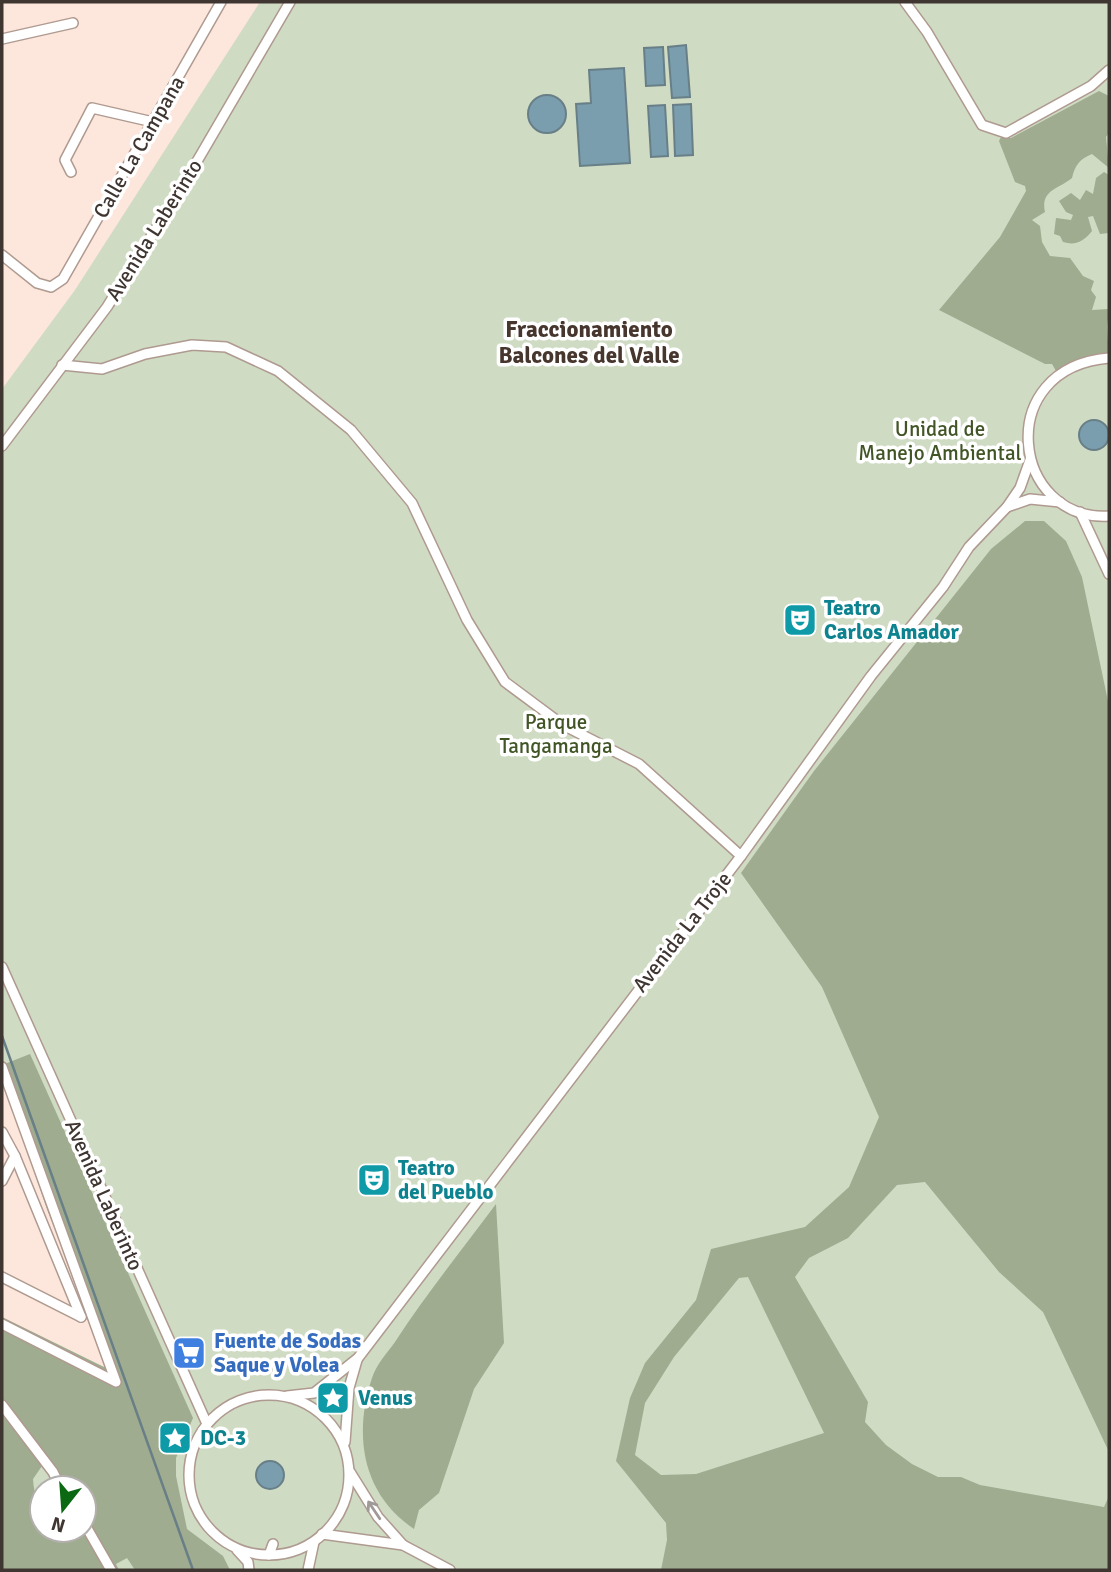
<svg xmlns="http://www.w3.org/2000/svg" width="1111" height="1572" font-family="Signika,sans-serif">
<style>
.green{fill:#d0dbc4;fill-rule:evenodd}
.forest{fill:#9fac8f;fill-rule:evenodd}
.water{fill:#7a9ead;stroke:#687f88;stroke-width:2}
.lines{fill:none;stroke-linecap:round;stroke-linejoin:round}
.stream{stroke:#687f88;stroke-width:2.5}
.minor-casing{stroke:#af9a90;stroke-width:12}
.minor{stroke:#fff;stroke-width:9}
.oneway{stroke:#9f9a98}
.labels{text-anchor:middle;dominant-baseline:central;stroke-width:7;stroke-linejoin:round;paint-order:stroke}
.street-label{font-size:21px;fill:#3f3632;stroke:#fff}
.park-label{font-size:21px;fill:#425526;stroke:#fff}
.culture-label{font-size:21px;font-weight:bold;fill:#0d838f;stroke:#fff;text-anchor:start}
.shop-label{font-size:21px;font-weight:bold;fill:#366cbe;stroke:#fff;text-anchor:start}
.neighbourhood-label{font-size:23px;font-weight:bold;fill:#47362d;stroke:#fff}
</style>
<rect width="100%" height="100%" fill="#fde6dc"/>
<path class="green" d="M260,2H1109V1570H2V1317L110,1370L47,1209L2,1078V389L75,290ZM42,1488H84V1530H42Z"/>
<g class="forest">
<path d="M1099,91L1109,96V133L1106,137L1109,168L1092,154C1080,159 1075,165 1072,178C1059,189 1040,190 1045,212L1032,220L1040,226L1042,242L1050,256L1070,258L1083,276L1094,281L1091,290L1096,297L1092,310L1109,309L1107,327L1109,357L1079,359L1056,371L1052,364H1045L939,310L1000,237L1026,191L1025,186L1015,182L999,141L1001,137L1011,138Z"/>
<path d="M1104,172L1109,175V233L1100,234L1093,216L1088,217L1092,231C1084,241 1076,246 1063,242L1060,236L1054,234L1056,218L1071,220L1073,215L1066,212L1059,201L1071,193L1080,200L1086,190L1093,194L1096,178Z"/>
<path d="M1025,521H1044L1066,541L1082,577L1109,706V1452L1043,1312L999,1272L925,1182L897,1185L848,1238L809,1258L795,1277L868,1402L865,1422L886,1445L912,1464L938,1477H961L980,1485L1104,1507L1109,1496V1570H661L667,1540L666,1523L616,1461L630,1398L645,1363L696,1300L711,1249L805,1227L849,1187L879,1117L822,987L741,873L814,771L991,549ZM748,1277L824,1433L696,1474L661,1475L635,1455L645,1403L674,1357L739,1278Z"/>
<path d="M30,1054L193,1418L176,1458V1476L187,1529L223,1556L230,1570H135L127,1558L116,1564L119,1570H2V1317L110,1370L47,1209L2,1078V1065ZM42,1466L59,1488H84V1530H42C42,1511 34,1498 33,1479Z"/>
<path d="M496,1204L504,1343L474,1389L439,1493L419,1510L414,1529C362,1494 353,1435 372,1378C376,1365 387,1353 395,1342C426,1294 462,1250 496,1204Z"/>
</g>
<g class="water">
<path d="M686,45L690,97L672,98L668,47Z"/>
<path d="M663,47L665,85L646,86L644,48Z"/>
<path d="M624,68L630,163L580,166L576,104L591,103L589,70Z"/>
<circle cx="547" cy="114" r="19"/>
<path d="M691,104L693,155L675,156L673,105Z"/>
<path d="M665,105L668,156L651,157L648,106Z"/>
<circle cx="1094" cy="435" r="15"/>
<circle cx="270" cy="1475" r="14"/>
</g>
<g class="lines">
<path class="stream" d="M2,1036L193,1570"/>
<defs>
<g id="minor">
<path d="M905,2L927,32L982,125L1006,133L1091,86L1109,70"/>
<path d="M2,39L73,23"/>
<path d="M71,172L65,160L92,108L153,122"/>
<path d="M2,255L37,283L51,287L63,279L221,2"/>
<path d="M1109,358C991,368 1012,522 1109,516"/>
<path d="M62,365L102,369L145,354L192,345L226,347L278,371L351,430L412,503L467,620L505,682L563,725L639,764L741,856"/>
<path d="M2,446L107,307L182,187L290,2"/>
<path d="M1007,507L1030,499L1060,502"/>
<path d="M1080,512L1109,574"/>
<path d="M2,967L207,1424"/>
<path d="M2,1067L116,1382L2,1324"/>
<path d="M2,1132L15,1156L81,1317"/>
<path d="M2,1181L15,1156"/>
<path d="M2,1277L81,1317"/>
<circle cx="269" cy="1475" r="80"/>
<path d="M287,1396L314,1393L358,1358L741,856L871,676L943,587L969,547L1007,507L1020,488L1030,460"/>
<path d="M2,1405L53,1472L61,1488"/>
<path d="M345,1442L349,1388L357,1360"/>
<path d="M350,1472L378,1517L403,1545"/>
<path d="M84,1523L111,1570"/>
<path d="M322,1534L403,1545L450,1570"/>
<path d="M237,1550L248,1562L249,1570"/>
<path d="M269,1555L273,1544"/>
<path d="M308,1570L314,1542"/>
</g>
</defs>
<use href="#minor" class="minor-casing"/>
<use href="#minor" class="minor"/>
</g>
<defs><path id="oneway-shaft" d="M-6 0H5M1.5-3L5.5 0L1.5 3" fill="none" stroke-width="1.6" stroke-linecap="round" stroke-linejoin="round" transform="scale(1.75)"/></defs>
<use class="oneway" href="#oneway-shaft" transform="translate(374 1510) rotate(-124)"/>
<defs>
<symbol id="theatre-square" viewBox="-11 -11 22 22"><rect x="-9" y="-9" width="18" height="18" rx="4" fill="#0f9aa8" stroke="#fff"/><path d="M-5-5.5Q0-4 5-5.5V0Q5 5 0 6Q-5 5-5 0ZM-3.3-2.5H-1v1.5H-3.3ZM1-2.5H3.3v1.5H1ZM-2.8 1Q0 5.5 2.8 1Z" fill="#fff"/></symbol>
<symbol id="supermarket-square" viewBox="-11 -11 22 22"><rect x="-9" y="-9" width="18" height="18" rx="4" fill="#3f7fe0" stroke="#fff"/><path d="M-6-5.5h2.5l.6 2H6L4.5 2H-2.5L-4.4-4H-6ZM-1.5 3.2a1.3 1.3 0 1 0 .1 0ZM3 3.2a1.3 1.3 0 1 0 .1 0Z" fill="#fff"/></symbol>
<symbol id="sight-square" viewBox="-11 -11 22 22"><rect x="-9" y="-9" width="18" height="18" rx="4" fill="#0f9aa8" stroke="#fff"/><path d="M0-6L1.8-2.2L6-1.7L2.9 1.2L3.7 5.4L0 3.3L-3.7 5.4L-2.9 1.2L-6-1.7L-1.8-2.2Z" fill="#fff"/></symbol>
</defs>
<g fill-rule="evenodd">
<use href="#theatre-square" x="781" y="601" width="38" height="38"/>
<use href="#theatre-square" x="355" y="1161" width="38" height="38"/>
<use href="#supermarket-square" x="170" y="1334" width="38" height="38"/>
<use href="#sight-square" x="314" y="1379" width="38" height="38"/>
<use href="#sight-square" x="156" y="1419" width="38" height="38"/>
</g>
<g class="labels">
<g class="street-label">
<text transform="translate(139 147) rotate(-60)">Calle La Campana</text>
<text transform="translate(154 230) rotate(-58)">Avenida Laberinto</text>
<text transform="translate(682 932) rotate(-52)">Avenida La Troje</text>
<text transform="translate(104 1195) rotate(66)">Avenida Laberinto</text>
</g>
<g class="park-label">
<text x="940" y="429">Unidad de<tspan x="940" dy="24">Manejo Ambiental</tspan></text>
<text x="556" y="722">Parque<tspan x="556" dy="24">Tangamanga</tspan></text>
</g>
<g class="culture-label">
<text x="824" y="608">Teatro<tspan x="824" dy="24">Carlos Amador</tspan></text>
<text x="398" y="1168">Teatro<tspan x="398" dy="24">del Pueblo</tspan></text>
<text x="358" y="1398">Venus</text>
<text x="200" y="1438">DC-3</text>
</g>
<g class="shop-label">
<text x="214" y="1341">Fuente de Sodas<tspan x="214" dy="24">Saque y Volea</tspan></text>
</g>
<g class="neighbourhood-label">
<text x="589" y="329">Fraccionamiento<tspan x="589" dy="26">Balcones del Valle</tspan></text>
</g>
</g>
<rect width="1111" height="1572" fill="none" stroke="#3f3632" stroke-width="7"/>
<g transform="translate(63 1509) rotate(197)"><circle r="33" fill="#ffffff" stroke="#b2afad" stroke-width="2"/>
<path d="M0-5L12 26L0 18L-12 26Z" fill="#0c6913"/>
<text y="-10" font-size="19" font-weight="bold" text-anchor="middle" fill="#3f3632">N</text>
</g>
</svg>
